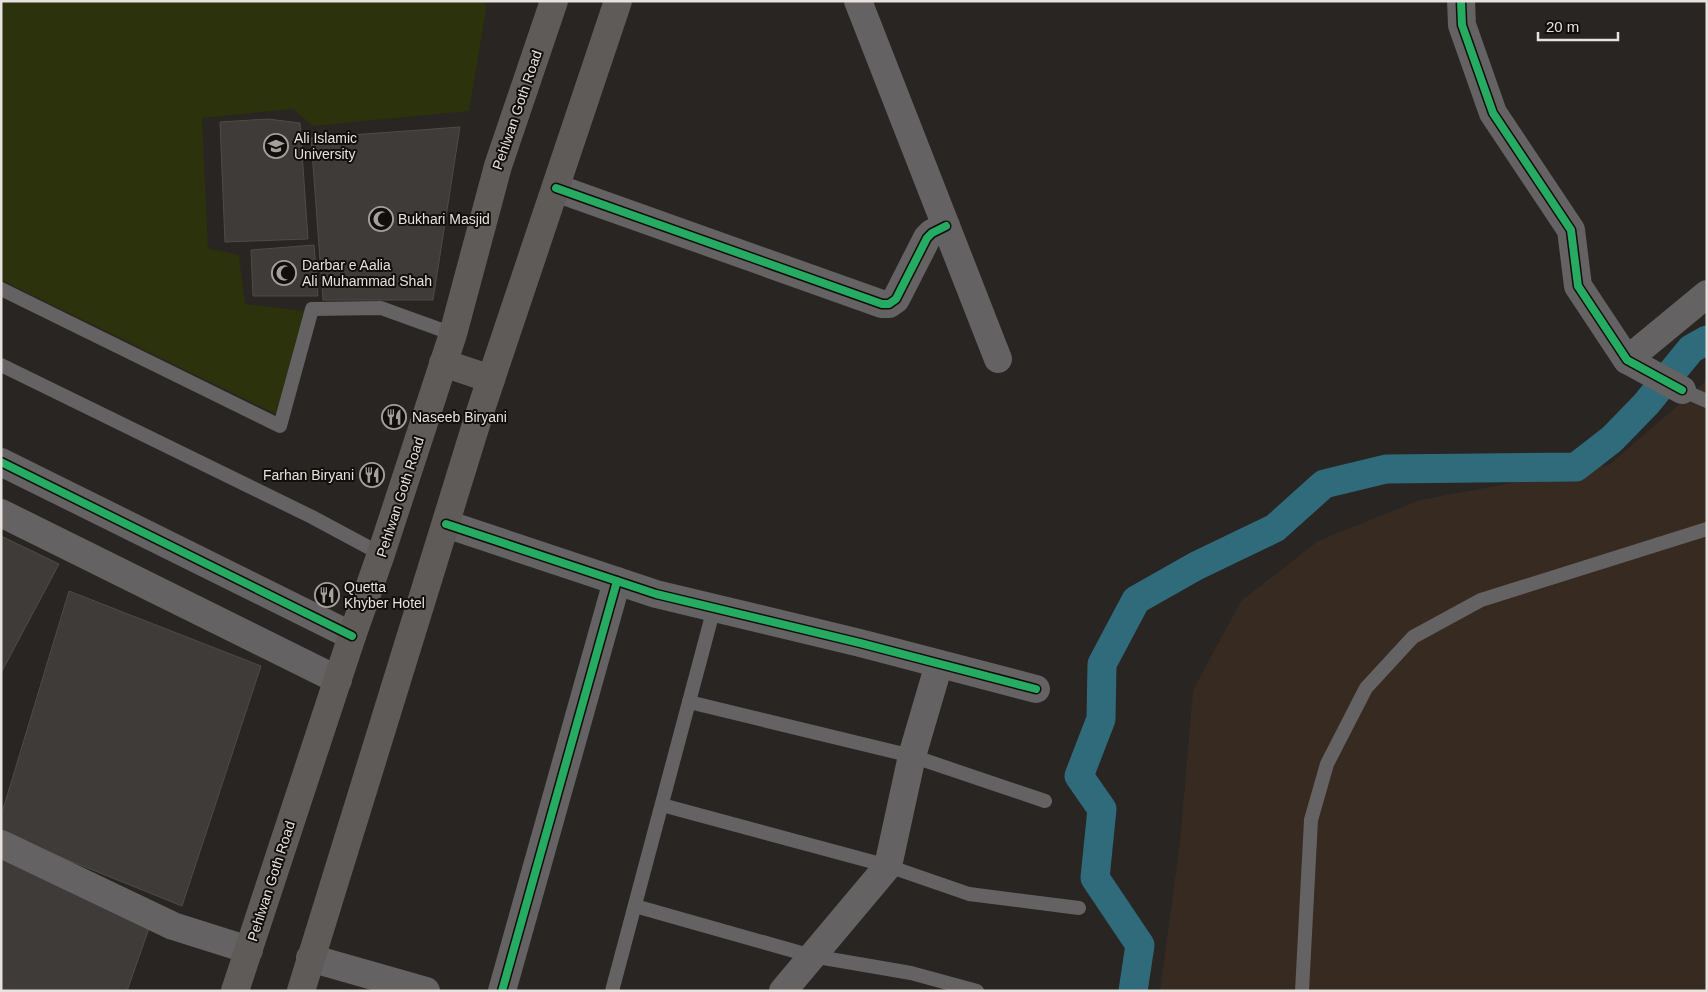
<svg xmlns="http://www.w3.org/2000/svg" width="1708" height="992" font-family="Arial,sans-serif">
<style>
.built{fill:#362a21}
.green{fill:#2b320c}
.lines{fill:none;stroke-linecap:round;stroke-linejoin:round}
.canal{stroke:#306b7c;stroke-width:29}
.building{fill:#3e3b39;stroke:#4e4b48}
.service{stroke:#646262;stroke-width:14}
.minor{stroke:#646262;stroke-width:28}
.tertiary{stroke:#646262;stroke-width:28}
.secondary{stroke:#5e5b59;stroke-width:28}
.cycleway-casing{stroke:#110e0b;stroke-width:11}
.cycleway{stroke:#26ab63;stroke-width:8}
.labels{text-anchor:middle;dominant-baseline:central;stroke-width:4;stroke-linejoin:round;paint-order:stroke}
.street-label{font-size:14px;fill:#e7e2de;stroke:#110e0b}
.poi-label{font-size:14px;fill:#e7e2de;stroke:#110e0b;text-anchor:start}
</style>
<rect width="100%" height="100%" fill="#282522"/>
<path class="built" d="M1707,380V991H1160L1180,842L1193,690L1241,601L1318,541L1420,500L1609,465Z"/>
<path class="green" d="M1,1H486L485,17L469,111L313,126L293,109L202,118L208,248L239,255L245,304L304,311L276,414L1,280Z"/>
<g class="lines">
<path class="canal" d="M1133,991L1140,945L1095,878L1102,809L1079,776L1101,719L1102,664L1136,600L1196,566L1275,528L1324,484L1386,469L1576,467L1612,439L1646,404L1691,349L1707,340"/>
</g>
<g class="building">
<path d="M268,119L300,123L308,239L225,242L220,122Z"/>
<path d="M460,127L433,300H323L311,138Z"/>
<path d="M314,245L318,296H253L251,250Z"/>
<path d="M1,536L59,564L1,673Z"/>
<path d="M69,591L261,666L182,906L1,833V816Z"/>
<path d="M1,856L153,917L127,991H1Z"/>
</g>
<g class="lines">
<g class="service">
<path d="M1,289L280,426L312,309L381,308L453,334"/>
<path d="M1,365L312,517L381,554"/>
<path d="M1682,390L1707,401"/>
<path d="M689,702L912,756L1045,801"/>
<path d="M662,805L888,866L969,894L1079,908"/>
<path d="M635,906L812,956L911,973L977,991"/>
<path d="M612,991L714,608"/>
<path d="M1302,991L1311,820L1327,764L1366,688L1413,637L1481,600L1707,529"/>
</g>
<g class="minor">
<path d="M858,1L998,359"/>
<path d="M1461,1L1462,25L1493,113L1571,230L1578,286L1627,360L1682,390"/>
<path d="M556,188L882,304H889L896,299L927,238L932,233L946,226"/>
<path d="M1627,360L1707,294"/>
<path d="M446,524L656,594L860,643L1036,689"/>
<path d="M1,844L173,926L249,950"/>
<path d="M310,958L426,991"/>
<path d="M502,991L617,581"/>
<path d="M783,991L888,866L912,756L939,664"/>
</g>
<g class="tertiary">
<path d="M1,462L352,636"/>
<path d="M1,513L338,680"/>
</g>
<g class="secondary">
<path d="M443,363L491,379"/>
<path d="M235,991L352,636L381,554L453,334L498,166L554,1"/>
<path d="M301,991L479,415L618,1"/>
</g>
<defs>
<g id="cycleway">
<path d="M1461,1L1462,25L1493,113L1571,230L1578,286L1627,360L1682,390"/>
<path d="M556,188L882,304H889L896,299L927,238L932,233L946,226"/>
<path d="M1,462L352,636"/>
<path d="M446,524L656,594L860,643L1036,689"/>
<path d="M502,991L617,581"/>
</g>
</defs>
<use href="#cycleway" class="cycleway-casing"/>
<use href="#cycleway" class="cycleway"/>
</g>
<defs>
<symbol id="university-ring" viewBox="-11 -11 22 22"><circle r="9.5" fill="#110e0b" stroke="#a4a09c" stroke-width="1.5"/><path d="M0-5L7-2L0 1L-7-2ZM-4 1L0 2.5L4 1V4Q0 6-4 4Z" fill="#a4a09c"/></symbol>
<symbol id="mosque-ring" viewBox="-11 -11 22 22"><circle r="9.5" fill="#110e0b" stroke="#a4a09c" stroke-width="1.5"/><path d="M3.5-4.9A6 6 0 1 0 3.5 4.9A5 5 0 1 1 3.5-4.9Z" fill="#a4a09c"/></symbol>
<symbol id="restaurant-ring" viewBox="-11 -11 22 22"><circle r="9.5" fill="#110e0b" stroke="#a4a09c" stroke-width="1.5"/><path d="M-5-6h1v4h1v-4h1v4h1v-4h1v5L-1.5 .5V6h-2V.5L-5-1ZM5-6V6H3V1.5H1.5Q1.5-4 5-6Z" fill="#a4a09c"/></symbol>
</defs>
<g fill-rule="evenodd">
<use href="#university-ring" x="262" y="132" width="28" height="28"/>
<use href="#mosque-ring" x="367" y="205" width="28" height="28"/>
<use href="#mosque-ring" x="270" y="259" width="28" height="28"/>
<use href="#restaurant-ring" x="380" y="403" width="28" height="28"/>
<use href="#restaurant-ring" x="358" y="461" width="28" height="28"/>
<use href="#restaurant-ring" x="313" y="581" width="28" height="28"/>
</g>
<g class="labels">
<g class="street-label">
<text transform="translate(517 110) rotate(-71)">Pehlwan Goth Road</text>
<text transform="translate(400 497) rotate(-72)">Pehlwan Goth Road</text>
<text transform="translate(271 881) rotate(-72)">Pehlwan Goth Road</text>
</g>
<g class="poi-label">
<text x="294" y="138">Ali Islamic<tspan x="294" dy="16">University</tspan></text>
<text x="398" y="219">Bukhari Masjid</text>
<text x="302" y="265">Darbar e Aalia<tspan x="302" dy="16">Ali Muhammad Shah</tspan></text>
<text x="412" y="417">Naseeb Biryani</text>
<text x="354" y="475" text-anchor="end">Farhan Biryani</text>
<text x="344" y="587">Quetta<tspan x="344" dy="16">Khyber Hotel</tspan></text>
</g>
</g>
<rect width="1708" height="992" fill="none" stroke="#e7e2de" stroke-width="5"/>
<path d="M1538 32v8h80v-8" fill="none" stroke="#e7e2de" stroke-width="2.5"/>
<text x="1546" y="32" font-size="15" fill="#e7e2de" stroke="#110e0b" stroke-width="4" paint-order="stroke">20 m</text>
</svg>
